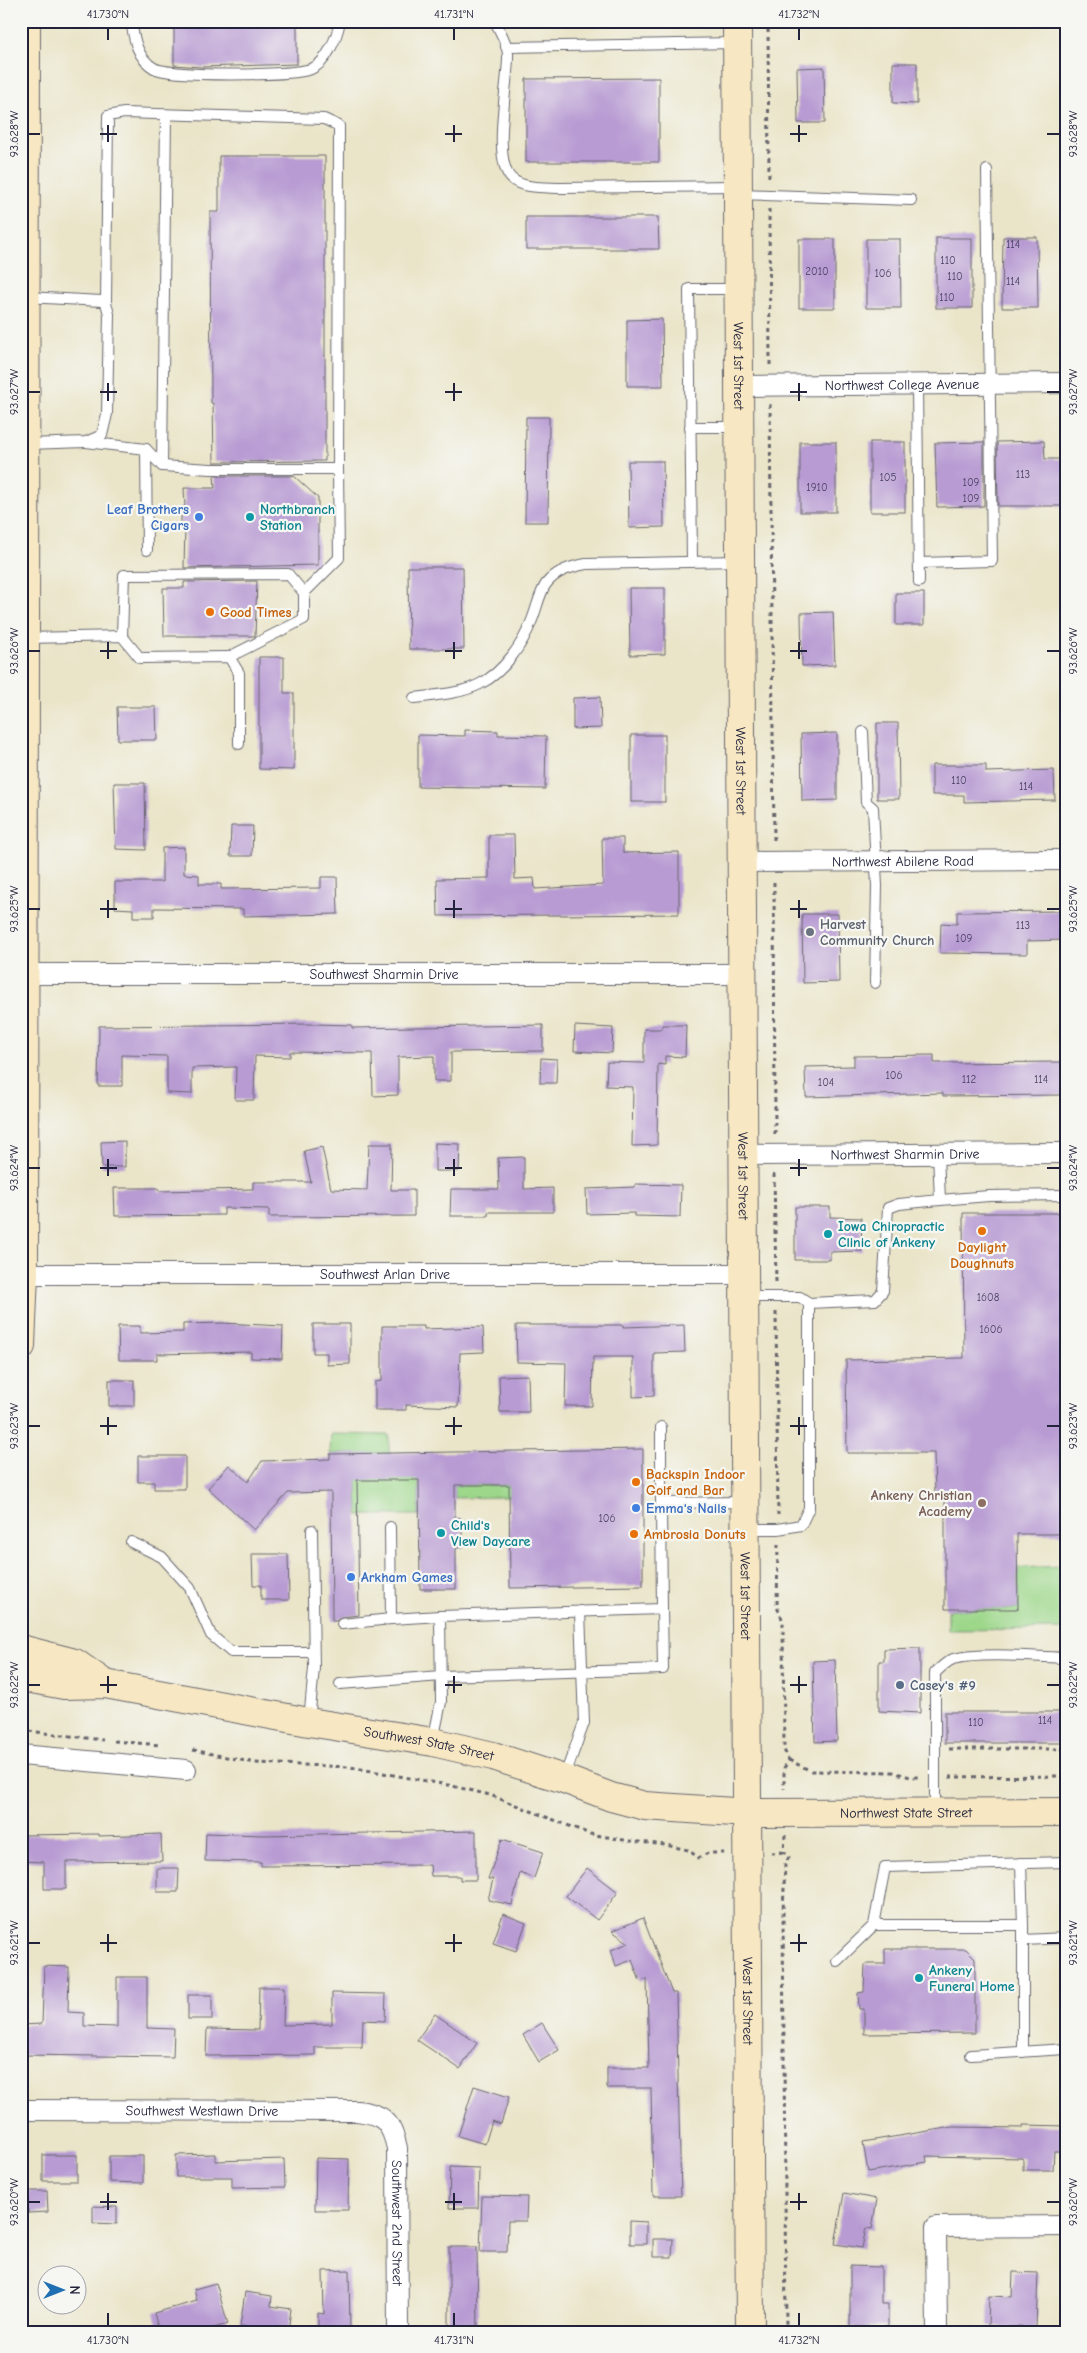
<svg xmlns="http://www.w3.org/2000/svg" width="1087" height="2353" font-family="'Comic Neue',sans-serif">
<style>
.green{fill:#9cd78a;stroke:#5f7c62}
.building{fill:#b89bd3}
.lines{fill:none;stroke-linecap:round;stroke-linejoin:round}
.lane-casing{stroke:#68666d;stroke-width:12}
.street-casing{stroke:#68666d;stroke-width:22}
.secondary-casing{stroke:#68666d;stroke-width:30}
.path{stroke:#68666d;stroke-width:3;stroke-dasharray:4 4;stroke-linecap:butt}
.lane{stroke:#fff;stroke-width:10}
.street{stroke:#fff;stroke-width:20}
.secondary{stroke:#f7e8c3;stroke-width:28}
.ticks{fill:none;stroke:#22223b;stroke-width:2}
.shop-dot{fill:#3f7fe0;stroke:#f6f6f2;stroke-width:2}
.culture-dot{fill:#0f9aa8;stroke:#f6f6f2;stroke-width:2}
.food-dot{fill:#e8710a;stroke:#f6f6f2;stroke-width:2}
.worship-dot{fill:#6b7280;stroke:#f6f6f2;stroke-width:2}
.education-dot{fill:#8d6e63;stroke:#f6f6f2;stroke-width:2}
.service-dot{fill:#5c6f8a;stroke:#f6f6f2;stroke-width:2}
.labels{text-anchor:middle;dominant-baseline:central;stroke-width:4.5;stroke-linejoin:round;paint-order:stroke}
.number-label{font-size:11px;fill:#484061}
.street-label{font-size:14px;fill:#22223b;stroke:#f6f6f2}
.shop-label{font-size:14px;font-weight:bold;fill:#366cbe;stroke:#f6f6f2;text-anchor:start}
.culture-label{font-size:14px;font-weight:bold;fill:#0d838f;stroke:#f6f6f2;text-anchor:start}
.food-label{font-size:14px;font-weight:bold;fill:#c56008;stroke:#f6f6f2;text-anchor:start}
.worship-label{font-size:14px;font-weight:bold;fill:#5b616d;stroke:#f6f6f2;text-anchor:start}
.education-label{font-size:14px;font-weight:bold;fill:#785e54;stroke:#f6f6f2;text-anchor:end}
.service-label{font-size:14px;font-weight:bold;fill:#4e5e75;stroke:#f6f6f2;text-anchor:start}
.neatline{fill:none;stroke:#22223b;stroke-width:2}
.ticks-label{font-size:12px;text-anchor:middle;fill:#22223b}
</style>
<rect width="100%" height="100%" fill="#f6f6f2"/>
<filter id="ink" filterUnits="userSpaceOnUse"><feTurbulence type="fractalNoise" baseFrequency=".02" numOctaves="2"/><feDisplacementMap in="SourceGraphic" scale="10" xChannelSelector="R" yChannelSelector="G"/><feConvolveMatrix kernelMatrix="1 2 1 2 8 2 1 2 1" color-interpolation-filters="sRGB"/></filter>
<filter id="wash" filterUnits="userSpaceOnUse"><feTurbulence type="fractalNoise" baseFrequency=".0096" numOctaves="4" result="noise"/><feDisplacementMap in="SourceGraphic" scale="20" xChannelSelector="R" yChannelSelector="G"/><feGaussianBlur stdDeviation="1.12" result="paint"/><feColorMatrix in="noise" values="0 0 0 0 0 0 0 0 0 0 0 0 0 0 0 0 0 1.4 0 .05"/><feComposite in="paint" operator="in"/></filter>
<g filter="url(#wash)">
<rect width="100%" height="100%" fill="#eae5c9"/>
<g class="green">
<path d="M331,1434L389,1435V1453L419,1480V1515H358L356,1454H330Z"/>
<path d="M454,1485H509V1497L455,1498Z"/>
<path d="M1063,1566V1629L948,1630V1611L951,1609H1018V1568Z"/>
</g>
<g id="blocks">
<g class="building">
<path d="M174,23L297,24V64L201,67L174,65Z"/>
<path d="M893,63H917V104L893,103Z"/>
<path d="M824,67L825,123H798L797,68Z"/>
<path d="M659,78V162H526V79Z"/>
<path d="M219,156H325V461L214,462L213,403H211L210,212H219Z"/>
<path d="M526,217H658L659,249H526Z"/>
<path d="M1003,237H1037L1038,308H1002Z"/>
<rect x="936" y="238" width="36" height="70"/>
<rect x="799" y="239" width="36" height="69"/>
<path d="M866,239H900L901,308H866Z"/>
<path d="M662,319L663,386H627V320Z"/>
<path d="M526,417H549L548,522H525Z"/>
<path d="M1044,441L1045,459H1066V506H998L997,442Z"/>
<rect x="800" y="442" width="36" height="70"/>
<rect x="870" y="442" width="35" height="70"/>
<path d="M984,442V506L937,507L935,443Z"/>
<path d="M628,461H663L664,527L629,528Z"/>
<path d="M214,476H294L318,498V565L184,568L185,526H181V507H185L184,488H215Z"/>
<path d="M408,567H463L464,649H409Z"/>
<path d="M257,581L255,636H164L163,588H184V582Z"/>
<path d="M629,588H665V654L630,655Z"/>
<rect x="896" y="593" width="28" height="32"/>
<path d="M833,612L835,665L802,666L801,613Z"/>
<path d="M259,657H284V693H294V770L259,769Z"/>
<path d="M600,697L601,728L573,729V698Z"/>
<path d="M117,707H156L157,740H118Z"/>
<path d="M877,723H898L899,799H877Z"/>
<path d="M465,730L498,731V735L546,736L545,789L418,787V735L465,736Z"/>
<path d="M837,733V800L802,801L801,734Z"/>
<rect x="631" y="735" width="34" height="67"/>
<path d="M932,765H986V772L1054,770L1055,800L964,802V795H932Z"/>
<path d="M114,783H145L146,850L116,849Z"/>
<path d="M231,826H253L252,856H230Z"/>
<path d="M489,835H514L515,879L534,878L535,889L603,885L602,838H623V853L679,852V914L438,916L437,879L489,878Z"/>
<path d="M184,847V874L199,875V884H221V889L321,888V877H337L338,914L243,916V909L154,908V917H133V909L115,908V882H162V848Z"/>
<path d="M1066,911V940L1027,941V954L940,953L941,923L957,924V912Z"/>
<path d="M802,914H838L839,982L803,983Z"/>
<path d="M314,1024L352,1025V1028L543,1025V1051L451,1052V1081H434V1056L398,1057V1095L373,1096L372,1053L290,1052V1057L255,1056L254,1100H235L236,1067L192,1068V1094L167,1093V1056L122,1055V1086H98L99,1026Z"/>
<path d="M662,1025H686L685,1057L665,1056V1065L658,1064L657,1145L632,1146L633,1087L606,1086L607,1062L644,1063V1029H662Z"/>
<path d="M575,1026L613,1028L612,1053L574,1051Z"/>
<path d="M934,1055V1063L1066,1062V1095L943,1096V1093L806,1097L805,1067L854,1066V1056Z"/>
<path d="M541,1058L557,1059L556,1083H540Z"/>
<path d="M125,1141V1167H102L101,1142Z"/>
<path d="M435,1143L460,1144L459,1171H435Z"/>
<path d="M369,1144H392L391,1190H414V1216L269,1217V1209L224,1208V1215L115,1216L114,1188H158L159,1191L253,1189V1182H311L304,1151L322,1147L331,1189L367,1190Z"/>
<path d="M524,1157V1189L553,1188V1212H488V1216H450L451,1189H499L498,1158Z"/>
<path d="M635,1184L681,1185L680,1217L634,1216V1213L587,1214L586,1189L635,1187Z"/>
<path d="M795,1207H830V1217L861,1218L862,1251L830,1252V1260H795Z"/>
<path d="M963,1213H1066V1534H1017L1018,1609H945V1494H935L934,1453H847L846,1360L964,1358Z"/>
<path d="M222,1323L283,1326L282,1359L251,1358V1352L157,1354V1360H119L118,1326H140V1333L183,1332V1324Z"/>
<path d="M313,1324H350V1364L327,1365V1353H313Z"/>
<path d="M516,1325H623V1327L684,1325L685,1352L654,1353V1396L633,1397V1357H593L592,1406H565L566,1363L517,1362Z"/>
<path d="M382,1326H424V1329L483,1327L484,1352L460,1353L458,1407L406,1405V1410H375V1382L382,1381Z"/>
<path d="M528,1375L529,1412H500L499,1376Z"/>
<rect x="109" y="1380" width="25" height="26"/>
<path d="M643,1449V1586L510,1588L509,1485H455V1518H461L463,1547L456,1548V1589H420L419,1480H357L359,1615L341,1617L336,1621H332L331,1492L288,1493L254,1530L208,1488L229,1465L248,1482L262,1461L330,1459V1454Z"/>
<path d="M138,1456H185V1489H154V1482H138Z"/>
<path d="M252,1554H288L289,1600H261V1585H253Z"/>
<path d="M920,1648V1713L879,1711V1661H884V1649Z"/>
<path d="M835,1660L837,1741L815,1742L813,1661Z"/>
<rect x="945" y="1712" width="121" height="31"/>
<path d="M476,1831V1880H460V1876H431L430,1865L261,1866V1862L205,1861L206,1833L262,1835Z"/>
<path d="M99,1834V1836L161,1834L162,1861L66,1862V1889H44V1862L21,1861V1835Z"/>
<path d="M502,1839L543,1852L534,1878L520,1873L512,1905L488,1900L493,1879H488Z"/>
<path d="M157,1868H179L178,1892H157Z"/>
<path d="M587,1868L618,1892L597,1920L566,1896Z"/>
<path d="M503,1914L526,1923L516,1951L493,1943Z"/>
<path d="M643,1918L672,1993H676L681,2196H653L651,2088H607V2068H649L647,1979L640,1981L632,1960L616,1966L611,1950L629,1943L612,1931Z"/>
<path d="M885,1949H966L975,1958V2033L864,2034V2009H859L858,1993L864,1992L865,1964H885Z"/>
<path d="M44,1966L69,1967L68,2012L84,2013V2026L117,2027V1977H147V2028L174,2029L173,2057L21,2055V2025L42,2024Z"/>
<path d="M259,1987H284L283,2025L332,2024V1993L386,1994L385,2021L363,2020L362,2047H315V2055L206,2056L207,2029L258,2030Z"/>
<rect x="188" y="1995" width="24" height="24"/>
<path d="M435,2014L477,2043L460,2069L417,2040Z"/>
<path d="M542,2023L559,2050L539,2062L523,2035Z"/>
<path d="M474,2086L509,2097L501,2124L492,2121L485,2144L458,2136Z"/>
<path d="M1023,2125L1066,2126V2151H1054L1053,2170H1023V2158L926,2156L927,2162L868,2172L863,2142L952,2127L1023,2128Z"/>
<path d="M215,2154V2161L284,2159L285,2187L232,2188V2177H176V2155Z"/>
<rect x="43" y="2155" width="34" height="26"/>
<path d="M109,2156H143V2183L109,2182Z"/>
<path d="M316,2158L349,2159L348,2210H315Z"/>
<path d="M450,2167L479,2168L478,2208H449Z"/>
<path d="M28,2191H47L48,2212L28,2213Z"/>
<path d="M844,2193L877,2199L872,2229L866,2228L862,2248L835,2244Z"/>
<path d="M482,2196L527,2197L526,2221H508L507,2252H480Z"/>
<path d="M93,2206L117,2207V2224L93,2223Z"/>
<path d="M630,2221L646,2222V2244H630Z"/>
<path d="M653,2239H673L672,2257H653Z"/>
<path d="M449,2247H477L478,2332H449Z"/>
<path d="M850,2266L881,2267V2304H888V2327H850Z"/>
<path d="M349,2270L350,2332H318V2313L324,2314L323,2271Z"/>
<path d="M1013,2272L1038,2273L1036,2328L988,2326L989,2296L1012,2297Z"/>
<path d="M216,2283L228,2324L199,2332H159L154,2313L197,2301L194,2289Z"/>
<path d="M245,2292L272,2296L271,2306L291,2309L288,2332L240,2326Z"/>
</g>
</g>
</g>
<g filter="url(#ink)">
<use href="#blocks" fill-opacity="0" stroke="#68666d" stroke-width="1"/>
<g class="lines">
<defs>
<g id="lane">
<path d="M131,21C134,39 137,58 154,68C170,77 292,76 311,69C327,63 337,37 340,21"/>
<path d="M495,21C500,32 507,42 508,54C509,80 491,161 512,179C523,189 547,187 561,188L736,186"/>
<path d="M506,47L736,43"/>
<path d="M738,194L911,200"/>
<path d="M26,297L102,301L106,303L109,314L107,414L102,435L86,442L27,444"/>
<path d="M917,384L919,582"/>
<path d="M690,427H737"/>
<path d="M86,442L146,449L162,466L211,469H338L339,126L324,119L124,113L108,116L106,303"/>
<path d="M146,449L147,550"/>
<path d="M162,466L166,115"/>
<path d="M692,562L689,289H737"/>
<path d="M919,563L992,561L987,170"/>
<path d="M304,593L339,558L338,469"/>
<path d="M122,636L124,575L288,574L304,593V619L229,657"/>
<path d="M26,638L122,636L140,658L229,657L239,673V744"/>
<path d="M414,698C436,695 460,694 480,684C504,672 523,644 532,620C537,608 539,594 546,584C556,571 570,567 586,564L738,561"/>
<path d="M863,732L866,802L873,808L877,886L875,983"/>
<path d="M940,1200L989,1196L1066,1195"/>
<path d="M746,1297H800L809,1303V1508L801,1525L778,1529H747"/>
<path d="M809,1303L875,1300L883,1291L888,1208L899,1204L940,1200L938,1154"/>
<path d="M661,1427V1503"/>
<path d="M390,1527L391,1619L440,1616"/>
<path d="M131,1542L162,1557L190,1588L211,1635L231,1652H313"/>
<path d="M342,1624L391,1619"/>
<path d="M340,1684L441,1676L663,1669L662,1609"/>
<path d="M309,1721L314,1668L312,1530"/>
<path d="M433,1741L441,1702L440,1616L662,1609L661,1503L743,1502"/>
<path d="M564,1778L584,1723L580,1611"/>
<path d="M935,1812V1673C941,1667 946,1662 953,1659C981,1652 1036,1657 1066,1658"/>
<path d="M1021,1863L1023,1925"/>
<path d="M1023,1940L1066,1938"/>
<path d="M837,1961L874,1925"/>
<path d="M1023,2052V1925H874L885,1867L1066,1862"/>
<path d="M971,2055L1066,2049"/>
</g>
<g id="street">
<path id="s1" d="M738,386L1066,383"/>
<path id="s2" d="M741,862L1066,860"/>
<path id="s3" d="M25,974H742"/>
<path id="s4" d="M744,1155L1066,1153"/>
<path id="s5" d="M24,1274H745"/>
<path d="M21,1755L186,1770"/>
<path id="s6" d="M21,2110L357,2111C384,2114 391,2122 397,2148L398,2332"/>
<path d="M937,2332L936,2227L1066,2226"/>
</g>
<g id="secondary">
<path id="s7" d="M737,21L750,2332"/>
<path d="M21,1346L24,1274L26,21"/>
<path d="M21,1649L75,1663L105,1684"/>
<path id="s8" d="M21,1677L64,1685L105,1684L309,1722L433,1742L493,1756L564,1779L611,1797L645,1806L748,1813L1066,1812"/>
</g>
</defs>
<use href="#lane" class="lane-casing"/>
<use href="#street" class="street-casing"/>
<use href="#secondary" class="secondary-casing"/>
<g class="path">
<path d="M768,21L769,180"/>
<path d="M769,209L770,365"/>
<path d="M770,404L774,843"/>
<path d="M774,882L775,1135"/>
<path d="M774,1174L776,1283"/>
<path d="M776,1312L778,1515"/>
<path d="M778,1544L777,1607L783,1621L784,1750L789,1760L784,1768V1789"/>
<path d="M21,1730L103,1740"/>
<path d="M114,1741L160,1745"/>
<path d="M949,1749H1066"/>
<path d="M193,1750L255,1763L350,1767L448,1785L490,1795L590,1834L630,1841L666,1845L688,1850L699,1858L708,1853H725"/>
<path d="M789,1760L811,1771L893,1772L910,1777H920"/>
<path d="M949,1777L1066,1776"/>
<path d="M785,1835L784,1852L789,1857L785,1864L783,1912L786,2332"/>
<path d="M771,1853L784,1852"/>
</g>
<use href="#lane" class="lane"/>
<use href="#street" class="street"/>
<use href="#secondary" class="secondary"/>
</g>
</g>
<path class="ticks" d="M108,28V40M454,28V40M799,28V40M108,125V142M454,125V142M799,125V142M28,134H40M100,134H117M445,134H462M790,134H807M1047,134H1060M108,383V401M454,383V401M799,383V401M28,392H40M100,392H117M445,392H462M790,392H807M1047,392H1060M108,642V659M454,642V659M799,642V659M28,651H40M100,651H117M445,651H462M790,651H807M1047,651H1060M108,900V918M454,900V918M799,900V918M28,909H40M100,909H117M445,909H462M790,909H807M1047,909H1060M108,1159V1176M454,1159V1176M799,1159V1176M28,1168H40M100,1168H117M445,1168H462M790,1168H807M1047,1168H1060M108,1417V1435M454,1417V1435M799,1417V1435M28,1426H40M100,1426H117M445,1426H462M790,1426H807M1047,1426H1060M108,1676V1693M454,1676V1693M799,1676V1693M28,1685H40M100,1685H117M445,1685H462M790,1685H807M1047,1685H1060M108,1934V1952M454,1934V1952M799,1934V1952M28,1943H40M100,1943H117M445,1943H462M790,1943H807M1047,1943H1060M108,2193V2210M454,2193V2210M799,2193V2210M28,2202H40M100,2202H117M445,2202H462M790,2202H807M1047,2202H1060M108,2313V2326M454,2313V2326M799,2313V2326"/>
<g class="shop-dot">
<circle cx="199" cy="517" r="5"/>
<circle cx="636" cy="1508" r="5"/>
<circle cx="351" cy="1577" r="5"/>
</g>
<g class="culture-dot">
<circle cx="250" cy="517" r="5"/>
<circle cx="828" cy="1234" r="5"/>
<circle cx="441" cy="1533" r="5"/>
<circle cx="919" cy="1978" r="5"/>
</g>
<g class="food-dot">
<circle cx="210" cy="612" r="5"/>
<circle cx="982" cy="1231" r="5"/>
<circle cx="636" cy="1482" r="5"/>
<circle cx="634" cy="1534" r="5"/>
</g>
<circle class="worship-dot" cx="810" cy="932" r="5"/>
<circle class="education-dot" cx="982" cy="1503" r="5"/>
<circle class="service-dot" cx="900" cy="1685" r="5"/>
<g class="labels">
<g class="number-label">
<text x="1013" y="244">114</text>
<text x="948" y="260">110</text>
<text x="817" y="271">2010</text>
<text x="883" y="273">106</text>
<text x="955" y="276">110</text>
<text x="1013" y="281">114</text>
<text x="947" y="297">110</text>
<text x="1023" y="474">113</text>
<text x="888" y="477">105</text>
<text x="971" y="482">109</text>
<text x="817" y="487">1910</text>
<text x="971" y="498">109</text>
<text x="959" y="780">110</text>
<text x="1026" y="786">114</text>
<text x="1023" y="925">113</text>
<text x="964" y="938">109</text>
<text x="894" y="1075">106</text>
<text x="969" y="1079">112</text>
<text x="1041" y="1079">114</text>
<text x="826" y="1082">104</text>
<text x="988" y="1297">1608</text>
<text x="991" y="1329">1606</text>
<text x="607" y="1518">106</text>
<text x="1045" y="1720">114</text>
<text x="976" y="1722">110</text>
</g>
<g class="street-label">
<text stroke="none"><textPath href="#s7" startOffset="345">West 1st Street</textPath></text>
<text stroke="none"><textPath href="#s1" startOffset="164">Northwest College Avenue</textPath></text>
<text stroke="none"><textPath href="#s7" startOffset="750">West 1st Street</textPath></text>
<text stroke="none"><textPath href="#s2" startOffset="162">Northwest Abilene Road</textPath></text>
<text stroke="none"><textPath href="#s3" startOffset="359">Southwest Sharmin Drive</textPath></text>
<text stroke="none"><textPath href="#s4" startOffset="161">Northwest Sharmin Drive</textPath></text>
<text stroke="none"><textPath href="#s7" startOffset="1155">West 1st Street</textPath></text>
<text stroke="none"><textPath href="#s5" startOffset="361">Southwest Arlan Drive</textPath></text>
<text stroke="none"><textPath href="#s7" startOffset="1575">West 1st Street</textPath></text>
<text stroke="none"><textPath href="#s8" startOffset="414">Southwest State Street</textPath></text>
<text stroke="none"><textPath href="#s8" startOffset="901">Northwest State Street</textPath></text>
<text stroke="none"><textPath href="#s7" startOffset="1980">West 1st Street</textPath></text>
<text stroke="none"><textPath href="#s6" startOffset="181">Southwest Westlawn Drive</textPath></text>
<text stroke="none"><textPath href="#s6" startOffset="471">Southwest 2nd Street</textPath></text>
</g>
<g class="shop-label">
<text x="189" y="509" text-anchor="end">Leaf Brothers<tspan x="189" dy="16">Cigars</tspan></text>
<text x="646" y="1508">Emma's Nails</text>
<text x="361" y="1577">Arkham Games</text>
</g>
<g class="culture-label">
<text x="260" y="509">Northbranch<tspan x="260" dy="16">Station</tspan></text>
<text x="838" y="1226">Iowa Chiropractic<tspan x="838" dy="16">Clinic of Ankeny</tspan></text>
<text x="451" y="1525">Child's<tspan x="451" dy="16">View Daycare</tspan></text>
<text x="929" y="1970">Ankeny<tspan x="929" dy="16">Funeral Home</tspan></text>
</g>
<g class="food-label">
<text x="220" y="612">Good Times</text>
<text x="982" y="1247" text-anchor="middle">Daylight<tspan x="982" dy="16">Doughnuts</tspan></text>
<text x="646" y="1474">Backspin Indoor<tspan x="646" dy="16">Golf and Bar</tspan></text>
<text x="644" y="1534">Ambrosia Donuts</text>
</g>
<g class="worship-label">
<text x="820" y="924">Harvest<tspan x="820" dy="16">Community Church</tspan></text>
</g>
<g class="education-label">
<text x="972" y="1495">Ankeny Christian<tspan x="972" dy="16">Academy</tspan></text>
</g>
<g class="service-label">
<text x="910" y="1685">Casey's #9</text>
</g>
</g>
<rect width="1087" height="2353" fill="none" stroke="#f6f6f2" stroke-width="55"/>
<g transform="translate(62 2290) rotate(90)"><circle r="24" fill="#f6f6f2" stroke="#a1a1a9"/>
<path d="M0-4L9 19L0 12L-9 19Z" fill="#1f6fb2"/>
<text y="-8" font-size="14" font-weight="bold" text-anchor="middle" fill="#22223b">N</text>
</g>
<rect x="28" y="28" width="1032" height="2298" class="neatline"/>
<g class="ticks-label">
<text x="108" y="18">41.730°N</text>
<text x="454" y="18">41.731°N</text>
<text x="799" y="18">41.732°N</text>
<text transform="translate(1073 134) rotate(-90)" y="4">93.628°W</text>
<text transform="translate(14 134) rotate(-90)" y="4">93.628°W</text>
<text transform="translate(1073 392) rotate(-90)" y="4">93.627°W</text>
<text transform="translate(14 392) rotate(-90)" y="4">93.627°W</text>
<text transform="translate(14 651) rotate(-90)" y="4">93.626°W</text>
<text transform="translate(1073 651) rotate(-90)" y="4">93.626°W</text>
<text transform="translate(14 909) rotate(-90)" y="4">93.625°W</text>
<text transform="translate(1073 909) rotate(-90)" y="4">93.625°W</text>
<text transform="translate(1073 1168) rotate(-90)" y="4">93.624°W</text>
<text transform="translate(14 1168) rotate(-90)" y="4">93.624°W</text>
<text transform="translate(1073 1426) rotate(-90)" y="4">93.623°W</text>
<text transform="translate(14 1426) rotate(-90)" y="4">93.623°W</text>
<text transform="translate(1073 1685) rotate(-90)" y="4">93.622°W</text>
<text transform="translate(14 1685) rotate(-90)" y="4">93.622°W</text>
<text transform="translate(1073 1943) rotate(-90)" y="4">93.621°W</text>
<text transform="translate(14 1943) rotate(-90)" y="4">93.621°W</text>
<text transform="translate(14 2202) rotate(-90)" y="4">93.620°W</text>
<text transform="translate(1073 2202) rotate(-90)" y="4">93.620°W</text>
<text x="108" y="2344">41.730°N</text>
<text x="454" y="2344">41.731°N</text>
<text x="799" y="2344">41.732°N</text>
</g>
</svg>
